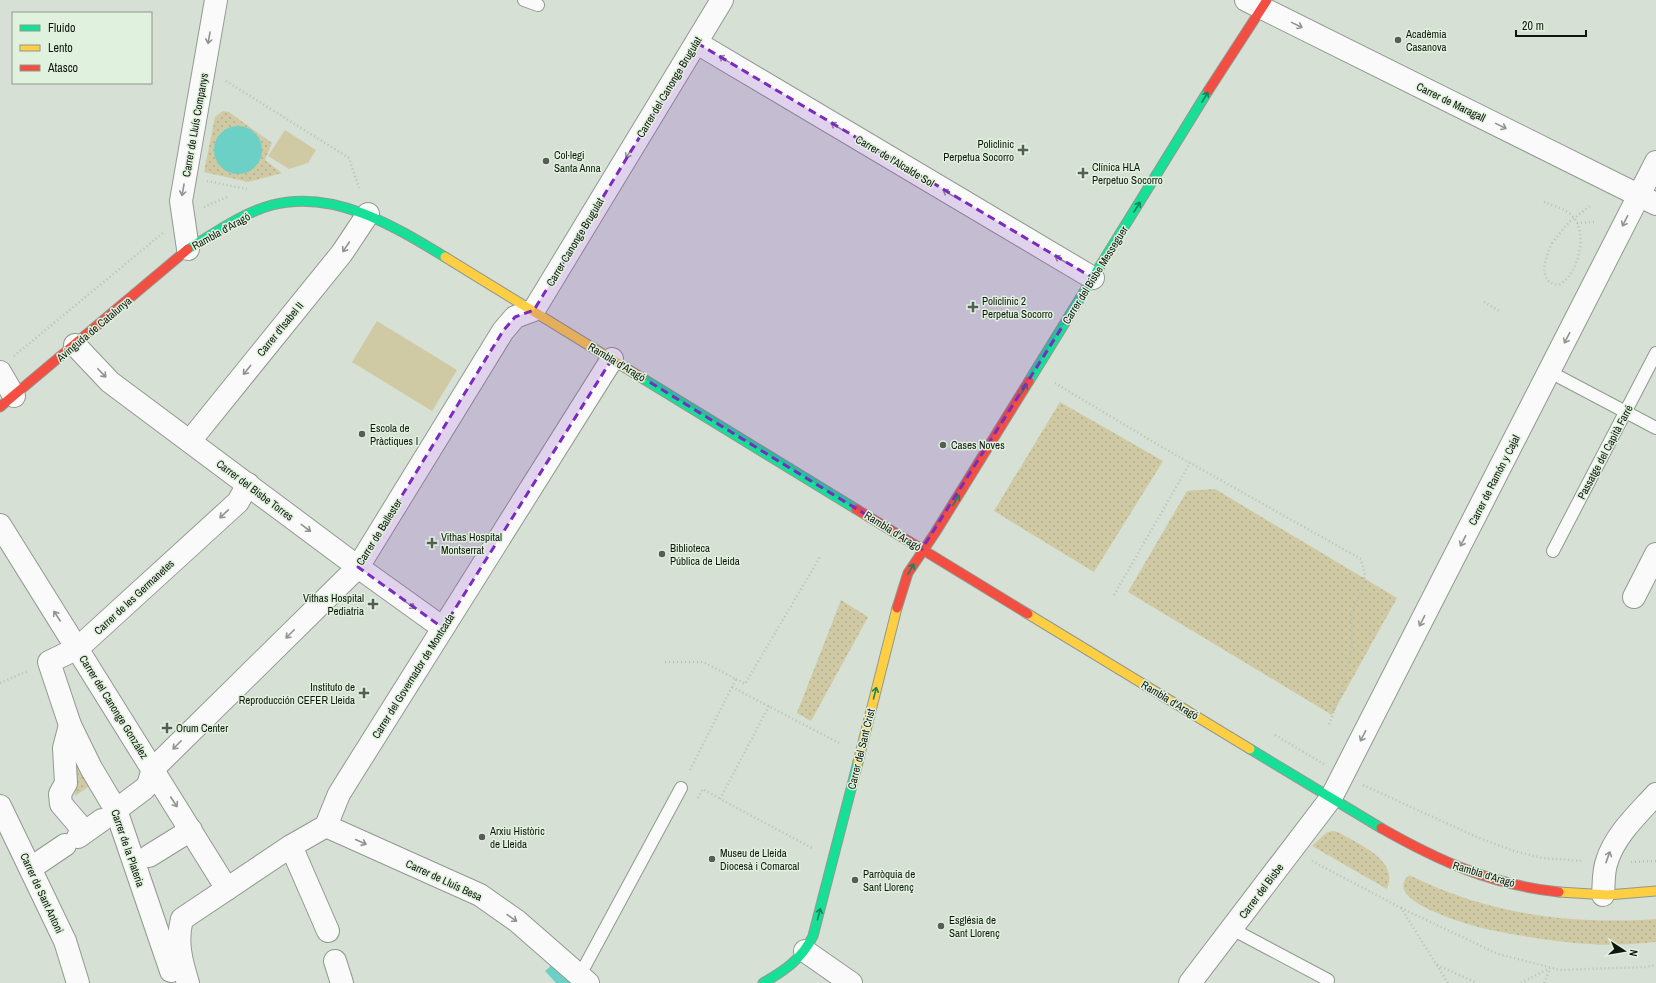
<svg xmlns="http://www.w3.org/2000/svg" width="1656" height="983" font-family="'Archivo Narrow',sans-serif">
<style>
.grass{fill:url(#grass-dots)}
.park{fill:#cfcaa3}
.water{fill:#6cd0c6}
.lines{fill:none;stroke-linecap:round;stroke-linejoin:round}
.lane-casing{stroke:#929991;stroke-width:14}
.street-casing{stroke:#929991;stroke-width:24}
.fast-casing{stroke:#929991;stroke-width:11}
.slow-casing{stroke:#929991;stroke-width:11}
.jam-casing{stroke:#929991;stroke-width:11}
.path{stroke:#bbbfbb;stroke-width:2.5;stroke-dasharray:1 3;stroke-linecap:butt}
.lane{stroke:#f9faf9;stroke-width:12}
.street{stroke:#f9faf9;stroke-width:22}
.fast{stroke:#16e098;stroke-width:9}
.slow{stroke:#ffcf43;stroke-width:9}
.jam{stroke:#f24e42;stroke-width:9}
.path-bridge{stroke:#bbbfbb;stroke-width:2.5;stroke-dasharray:1 3;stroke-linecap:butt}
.oneway{stroke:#909390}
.oneway2{stroke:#13855a}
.marked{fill:#7b2cbf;fill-opacity:0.2;stroke:#7b2cbf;stroke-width:3;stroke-dasharray:8 5;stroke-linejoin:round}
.poi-dot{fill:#555d54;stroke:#e0f2dd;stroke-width:1.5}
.labels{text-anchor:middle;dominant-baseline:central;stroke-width:3;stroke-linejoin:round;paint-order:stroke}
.poi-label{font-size:11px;fill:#10160f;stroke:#e0f2dd;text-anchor:start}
.street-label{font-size:11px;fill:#10160f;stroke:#e0f2dd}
</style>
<defs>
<pattern id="grass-dots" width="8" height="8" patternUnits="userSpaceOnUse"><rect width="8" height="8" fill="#cfcaa3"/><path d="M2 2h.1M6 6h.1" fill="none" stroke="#b1ad8b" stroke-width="1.8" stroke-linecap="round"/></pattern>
</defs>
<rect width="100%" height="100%" fill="#d6e0d5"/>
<g class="grass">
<path d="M223,111L229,112L272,143L265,160L282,173L248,182L204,172L215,117Z"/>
<path d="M1060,402L1163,461L1094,572L994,511Z"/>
<path d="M1215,489L1397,598L1332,715L1128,592L1187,491Z"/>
<path d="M841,600L868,617L811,721L797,713Z"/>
<path d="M71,734L94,783L75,796Z"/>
<path d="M1332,831L1338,832C1358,844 1400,860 1387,889L1312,846L1326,833Z"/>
<path d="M1409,875C1488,914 1568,925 1656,919V942C1634,944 1611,946 1589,944C1555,942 1519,936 1486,929C1470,925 1380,901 1409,875Z"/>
</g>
<g class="park">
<path d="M285,130L316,150L308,163L289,169L268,156Z"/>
<path d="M377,321L457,370L432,411L352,362Z"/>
</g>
<g class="water">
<circle cx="238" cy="150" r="24"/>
<path d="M552,965L572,983H556L545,971Z"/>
</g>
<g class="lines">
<defs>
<g id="lane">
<path d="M524,0L538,5"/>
<path d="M1550,372L1656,428"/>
<path d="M1553,551L1656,353"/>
<path d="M1232,929L1328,980"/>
<path d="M580,975L681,788"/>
</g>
<g id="street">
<path d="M1246,0L1656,204"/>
<path d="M697,43L1093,278"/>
<path d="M188,249L181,201L216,0"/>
<path d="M75,345L110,382L358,567L443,628"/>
<path d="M0,372L14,396"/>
<path d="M190,441L342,253L368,214"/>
<path d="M0,525L227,889"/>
<path d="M1634,597L1656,554"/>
<path d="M70,725L64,748L66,783L60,794L61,804L85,832"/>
<path d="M148,785L153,769L358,567L503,331L515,317L534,310L722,0"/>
<path d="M0,806L65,941L78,983"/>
<path d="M116,810L144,789"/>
<path d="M326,826L480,895L517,921L588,983"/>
<path d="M78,837L102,820"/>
<path d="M291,846L328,931"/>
<path d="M149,856L191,830"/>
<path d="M31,868L65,845"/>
<path d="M1603,895C1604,884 1603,871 1607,861C1615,835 1638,814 1656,794"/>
<path d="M805,951L851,983"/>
<path d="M335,961L342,983"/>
<path d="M171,971L116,810L91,768L70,725L49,662L78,648L238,502L248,484"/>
<path d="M188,983C181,961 176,941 182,919L291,846L326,826L339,794L359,762L612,359"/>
<path d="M1190,983L1331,798L1656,162"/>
</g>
<g id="fast">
<path d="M188,249C215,233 242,213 272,205C334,189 394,226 445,257"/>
<path d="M642,378L856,509"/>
<path d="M1029,381L1208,91"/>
<path d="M1250,749L1381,828"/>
<path d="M763,983C784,971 802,959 813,936L858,762"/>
</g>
<g id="slow">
<path d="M445,257L642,378"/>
<path d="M1028,614L1250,749"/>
<path d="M858,762L897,608"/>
<path d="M1559,892L1608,895L1656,891"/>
</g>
<g id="jam">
<path d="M1208,91L1267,0"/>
<path d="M0,407L188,249"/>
<path d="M856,509L1028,614"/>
<path d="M897,608L908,573L935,533L1029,381"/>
<path d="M1381,828C1439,861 1492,885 1559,892"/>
</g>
</defs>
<use href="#lane" class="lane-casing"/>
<use href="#street" class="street-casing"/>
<use href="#fast" class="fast-casing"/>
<use href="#slow" class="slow-casing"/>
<use href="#jam" class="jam-casing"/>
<g class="path">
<path d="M226,81L349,158L359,188"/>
<path d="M207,181L247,189"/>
<path d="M1544,202C1554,206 1567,209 1574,218C1587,234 1579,271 1562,283C1560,285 1557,285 1554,284C1537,279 1547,254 1552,243"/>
<path d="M204,207L227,197"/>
<path d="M1577,223L1595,222"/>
<path d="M1484,302L1501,312"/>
<path d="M14,356L163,233"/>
<path d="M1055,383L1160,446L1361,559L1365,575L1361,592L1351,613L1352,647L1343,685L1329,725"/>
<path d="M1114,595L1190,463"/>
<path d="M665,662H703L736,679L689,772"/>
<path d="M736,679L745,684L820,557"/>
<path d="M0,683L28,671"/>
<path d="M732,687L839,743"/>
<path d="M769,706L720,799L812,848"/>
<path d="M1275,735L1324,764"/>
<path d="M1363,785L1479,838L1514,851L1543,858L1584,861"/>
<path d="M698,798L703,789L720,799"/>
<path d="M1312,861L1401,908L1448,983"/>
<path d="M1631,862L1656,861"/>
<path d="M1401,908L1498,954L1560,970L1645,967L1656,965"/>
<path d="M1437,965L1477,983"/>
<path d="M1521,983L1550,968"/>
<path d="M1544,983L1550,969"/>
</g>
<use href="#lane" class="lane"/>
<use href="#street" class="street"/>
<use href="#fast" class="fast"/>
<use href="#slow" class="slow"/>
<use href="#jam" class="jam"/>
<path class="path-bridge" d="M1552,243L1569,222L1590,206"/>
</g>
<defs><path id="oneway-shaft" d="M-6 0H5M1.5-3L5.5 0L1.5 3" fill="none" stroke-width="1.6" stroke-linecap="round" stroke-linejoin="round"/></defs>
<g class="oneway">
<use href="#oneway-shaft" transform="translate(1297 25) rotate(26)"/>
<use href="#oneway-shaft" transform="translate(209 38) rotate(100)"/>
<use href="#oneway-shaft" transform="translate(724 59) rotate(-149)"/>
<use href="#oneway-shaft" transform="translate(836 126) rotate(-149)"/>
<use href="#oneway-shaft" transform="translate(1501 126) rotate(26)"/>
<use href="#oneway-shaft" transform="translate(629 153) rotate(122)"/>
<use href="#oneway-shaft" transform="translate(183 190) rotate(100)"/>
<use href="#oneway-shaft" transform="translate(948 193) rotate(-149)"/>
<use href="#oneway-shaft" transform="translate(1625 221) rotate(117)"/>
<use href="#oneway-shaft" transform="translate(346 247) rotate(124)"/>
<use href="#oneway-shaft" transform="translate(1060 259) rotate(-150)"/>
<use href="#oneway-shaft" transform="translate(1567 338) rotate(117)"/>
<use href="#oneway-shaft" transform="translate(247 370) rotate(129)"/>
<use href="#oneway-shaft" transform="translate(102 373) rotate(46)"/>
<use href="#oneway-shaft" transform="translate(224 514) rotate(137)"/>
<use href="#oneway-shaft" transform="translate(306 528) rotate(37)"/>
<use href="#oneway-shaft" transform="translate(1463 541) rotate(117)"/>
<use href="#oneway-shaft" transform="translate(410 605) rotate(36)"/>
<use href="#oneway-shaft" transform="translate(57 616) rotate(-123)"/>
<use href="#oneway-shaft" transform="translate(1422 621) rotate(117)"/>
<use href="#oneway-shaft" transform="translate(290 634) rotate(135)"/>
<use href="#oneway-shaft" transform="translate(1363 736) rotate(117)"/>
<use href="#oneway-shaft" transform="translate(177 745) rotate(135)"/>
<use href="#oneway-shaft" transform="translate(174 802) rotate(57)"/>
<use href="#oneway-shaft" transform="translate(361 842) rotate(24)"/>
<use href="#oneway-shaft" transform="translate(1608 857) rotate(-70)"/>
<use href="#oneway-shaft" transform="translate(512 918) rotate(35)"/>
</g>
<g class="oneway2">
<use href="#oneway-shaft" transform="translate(1205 97) rotate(-59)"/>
<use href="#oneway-shaft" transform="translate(1137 207) rotate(-58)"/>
<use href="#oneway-shaft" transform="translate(1024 389) rotate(-58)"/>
<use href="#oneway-shaft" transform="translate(956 500) rotate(-58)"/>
<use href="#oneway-shaft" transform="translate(911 569) rotate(-60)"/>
<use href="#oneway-shaft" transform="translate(875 693) rotate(-76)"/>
<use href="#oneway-shaft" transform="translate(819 914) rotate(-75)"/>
</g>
<path class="marked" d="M697,43L1093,278L922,549L612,359L443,628L358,567L503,331L515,317L534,310Z"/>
<g class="poi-dot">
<circle cx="1398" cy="40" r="4"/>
<path d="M1021 144h4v4h4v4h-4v4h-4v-4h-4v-4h4z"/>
<circle cx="546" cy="161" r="4"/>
<path d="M1081 167h4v4h4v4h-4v4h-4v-4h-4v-4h4z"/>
<path d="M971 301h4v4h4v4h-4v4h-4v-4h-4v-4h4z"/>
<circle cx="362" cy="434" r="4"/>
<circle cx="943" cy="445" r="4"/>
<path d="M430 537h4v4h4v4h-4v4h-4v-4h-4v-4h4z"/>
<circle cx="662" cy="554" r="4"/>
<path d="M371 598h4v4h4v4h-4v4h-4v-4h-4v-4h4z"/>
<path d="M362 687h4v4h4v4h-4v4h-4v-4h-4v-4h4z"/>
<path d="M165 722h4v4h4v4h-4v4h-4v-4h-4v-4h4z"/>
<circle cx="482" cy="837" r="4"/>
<circle cx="712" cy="859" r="4"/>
<circle cx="855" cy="880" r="4"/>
<circle cx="941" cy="926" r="4"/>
</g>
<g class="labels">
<g class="poi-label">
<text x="1406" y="34">Acadèmia<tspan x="1406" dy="13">Casanova</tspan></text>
<text x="1014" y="144" text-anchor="end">Policlinic<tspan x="1014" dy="13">Perpetua Socorro</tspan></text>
<text x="554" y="155">Col·legi<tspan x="554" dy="13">Santa Anna</tspan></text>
<text x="1092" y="167">Clínica HLA<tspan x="1092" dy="13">Perpetuo Socorro</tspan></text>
<text x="982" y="301">Policlinic 2<tspan x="982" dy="13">Perpetua Socorro</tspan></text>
<text x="370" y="428">Escola de<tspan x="370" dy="13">Pràctiques I</tspan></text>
<text x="951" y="445">Cases Noves</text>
<text x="441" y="537">Vithas Hospital<tspan x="441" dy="13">Montserrat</tspan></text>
<text x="670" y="548">Biblioteca<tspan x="670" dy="13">Pública de Lleida</tspan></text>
<text x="364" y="598" text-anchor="end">Vithas Hospital<tspan x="364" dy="13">Pediatria</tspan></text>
<text x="355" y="687" text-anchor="end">Instituto de<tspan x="355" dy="13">Reproducción CEFER Lleida</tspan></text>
<text x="176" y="728">Orum Center</text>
<text x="490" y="831">Arxiu Històric<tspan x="490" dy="13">de Lleida</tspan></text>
<text x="720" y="853">Museu de Lleida<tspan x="720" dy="13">Diocesà i Comarcal</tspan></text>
<text x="863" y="874">Parròquia de<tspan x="863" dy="13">Sant Llorenç</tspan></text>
<text x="949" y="920">Església de<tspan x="949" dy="13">Sant Llorenç</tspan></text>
</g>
<g class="street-label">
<text transform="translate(669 87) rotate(-59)">Carrer del Canonge Brugulat</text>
<text transform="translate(1451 102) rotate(26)">Carrer de Maragall</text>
<text transform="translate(195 125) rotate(-80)">Carrer de Lluís Companys</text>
<text transform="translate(895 161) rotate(31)">Carrer de l'Alcalde Sol</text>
<text transform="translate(221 231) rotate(-29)">Rambla d'Aragó</text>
<text transform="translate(575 242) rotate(-59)">Carrer Canonge Brugulat</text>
<text transform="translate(1095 275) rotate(-58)">Carrer del Bisbe Messeguer</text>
<text transform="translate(94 329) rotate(-40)">Avinguda de Catalunya</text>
<text transform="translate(280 329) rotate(-51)">Carrer d'Isabel II</text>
<text transform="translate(617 362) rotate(31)">Rambla d'Aragó</text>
<text transform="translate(1605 452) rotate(-62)">Passatge del Capità Farré</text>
<text transform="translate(1494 480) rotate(-63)">Carrer de Ramón y Cajal</text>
<text transform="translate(255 490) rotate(37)">Carrer del Bisbe Torres</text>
<text transform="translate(893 531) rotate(32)">Rambla d'Aragó</text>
<text transform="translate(379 532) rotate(-58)">Carrer de Ballester</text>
<text transform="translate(134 597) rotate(-43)">Carrer de les Germanetes</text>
<text transform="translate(413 676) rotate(-58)">Carrer del Governador de Montcada</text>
<text transform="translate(1170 700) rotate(31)">Rambla d'Aragó</text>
<text transform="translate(114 707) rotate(58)">Carrer del Canonge González</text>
<text transform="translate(861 749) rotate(-76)">Carrer del Sant Crist</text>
<text transform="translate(128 848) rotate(71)">Carrer de la Plateria</text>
<text transform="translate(1484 874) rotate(17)">Rambla d'Aragó</text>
<text transform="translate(444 880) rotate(25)">Carrer de Lluís Besa</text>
<text transform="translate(1261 891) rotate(-53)">Carrer del Bisbe</text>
<text transform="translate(42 893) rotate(65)">Carrer de Sant Antoni</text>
</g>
</g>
<rect x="12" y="12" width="140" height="72" fill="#e0f2dd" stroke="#8d9a8b"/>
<rect x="20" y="25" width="20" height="6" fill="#16e098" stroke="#8d9a8b"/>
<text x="48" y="32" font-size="12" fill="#10160f">Fluido</text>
<rect x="20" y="45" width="20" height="6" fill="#ffcf43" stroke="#8d9a8b"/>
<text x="48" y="52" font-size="12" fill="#10160f">Lento</text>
<rect x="20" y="65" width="20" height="6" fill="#f24e42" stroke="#8d9a8b"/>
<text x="48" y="72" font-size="12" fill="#10160f">Atasco</text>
<g transform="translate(1624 951) rotate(102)" stroke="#e0f2dd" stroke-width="3" paint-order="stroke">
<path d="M0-3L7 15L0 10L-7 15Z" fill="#10160f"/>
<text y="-6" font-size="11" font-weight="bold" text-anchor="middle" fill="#10160f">N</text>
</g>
<path d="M1516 30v6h70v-6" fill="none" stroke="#10160f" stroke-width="2"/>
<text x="1522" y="30" font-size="12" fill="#10160f" stroke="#e0f2dd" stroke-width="3" paint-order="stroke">20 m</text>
</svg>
